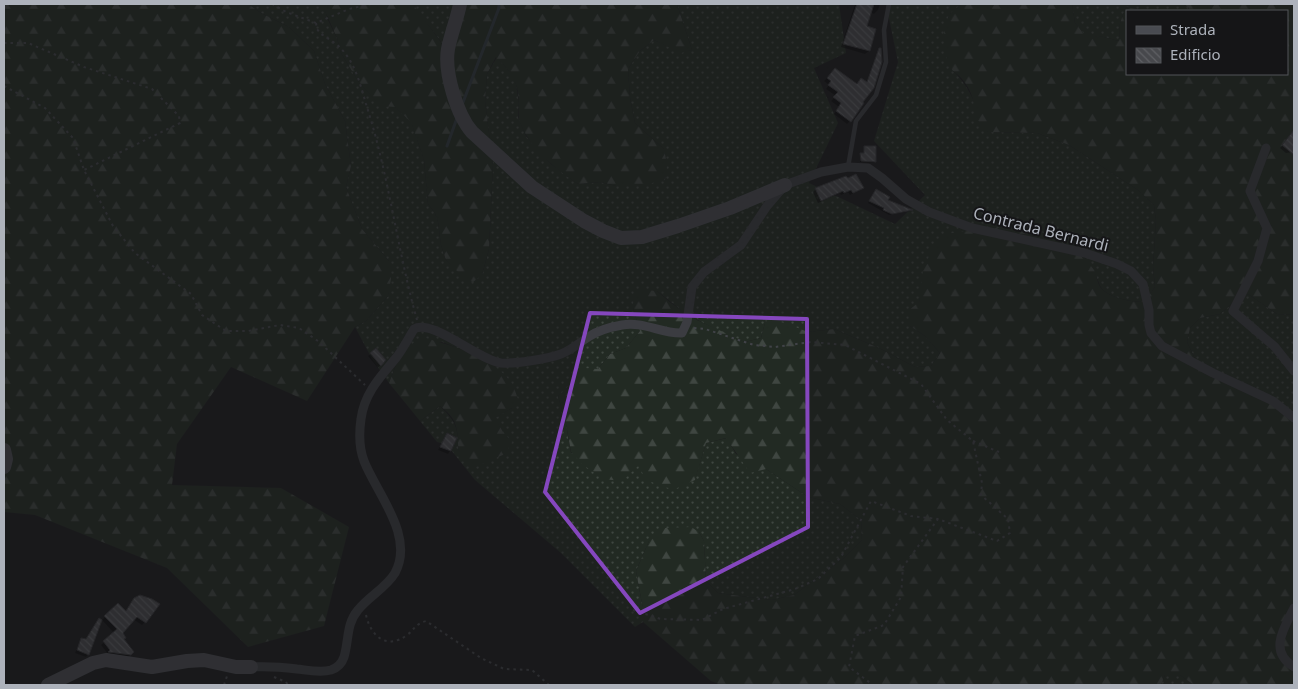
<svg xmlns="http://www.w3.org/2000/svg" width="1298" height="689" font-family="'Noto Sans',sans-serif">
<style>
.grass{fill:url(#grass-dots)}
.forest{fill:url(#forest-firs)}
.shadow{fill:#0007}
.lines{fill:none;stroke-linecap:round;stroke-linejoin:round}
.stream{stroke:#30393f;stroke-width:3}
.building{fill:url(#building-back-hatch);stroke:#343438}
.path{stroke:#414348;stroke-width:2;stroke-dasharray:2.5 4;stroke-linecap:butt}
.lane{stroke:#3b3c41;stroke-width:4.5}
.street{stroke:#3b3c41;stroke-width:9}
.secondary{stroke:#494b51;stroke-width:14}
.marked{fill:none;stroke:#8547be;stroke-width:4;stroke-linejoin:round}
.labels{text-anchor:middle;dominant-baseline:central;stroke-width:4;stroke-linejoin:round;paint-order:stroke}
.street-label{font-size:16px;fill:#adb2bb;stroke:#151517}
</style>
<defs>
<pattern id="grass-dots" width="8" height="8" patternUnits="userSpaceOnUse" patternTransform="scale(1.25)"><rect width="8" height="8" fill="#222a23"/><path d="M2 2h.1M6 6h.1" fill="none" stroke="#3f4641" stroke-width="1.8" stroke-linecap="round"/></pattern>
<pattern id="forest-firs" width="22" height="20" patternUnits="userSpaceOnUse" patternTransform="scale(1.25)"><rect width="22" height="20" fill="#222a23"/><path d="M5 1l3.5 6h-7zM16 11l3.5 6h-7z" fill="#3f4641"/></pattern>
<pattern id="building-back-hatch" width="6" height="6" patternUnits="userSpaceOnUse" patternTransform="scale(1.25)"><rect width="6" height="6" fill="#47484c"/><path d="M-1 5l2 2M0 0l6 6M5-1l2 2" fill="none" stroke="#5f6064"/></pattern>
</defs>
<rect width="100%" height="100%" fill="#1a1a1c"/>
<g class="grass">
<path d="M248,4H332L324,7L328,20L337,38L341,53L358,81L380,105L395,107L411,121L424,160L428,204L435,213L438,222L441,245L446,260L456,269L482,275L489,249L493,165L485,101L487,74L497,57L515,78L519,103L518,117L526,136L551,164L578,184L600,182L616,186L664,149L635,123L630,98L628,69L640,51L654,40L681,52L692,50L677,4H839L846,53L814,68L838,123L809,183L895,224L925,195L874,141L898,62L886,4H962L950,14L953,71C971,87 977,110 988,132L1037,133L1069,145L1138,190L1154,205L1156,221L1153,267L1155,287L1144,302C1131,302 1107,298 1100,286C1098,281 1096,276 1094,271L922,289L919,302L910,326L925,336L940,353L931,366L915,367L879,348L834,329L808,332L766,319L761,338L745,342L729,336L686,314L657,291L633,308L640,331L626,348L610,354L598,369L558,396L566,424L571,453L639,465L695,479L706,443L727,438L736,454L766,469L808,497L840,504L861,520L862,540L844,558L794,595L772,600L718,593L706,581L704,541L699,532L649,541L636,571L643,609V622L635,627L561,553L475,480L447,445L437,442L420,421L440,406C458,424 457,427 459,451L491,459L505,454L503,432L494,418L512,408L470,353L442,342L401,352L389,383L372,359L355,327L366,321L388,296L389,261L362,229L352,203L346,187L351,166L345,121L325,84L314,51L289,27L261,13Z"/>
<path d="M413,4H459L443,45C434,31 421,18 413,4Z"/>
<path d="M1072,4H1183L1189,8V11H1148L1126,7L1120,23L1119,41L1104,37L1085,36L1075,23Z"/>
<path d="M1248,294L1277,314L1294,315V414L1197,363L1187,342L1190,328L1200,318L1220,314L1235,301Z"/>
<path d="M1165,675H1180L1194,685H1161Z"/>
</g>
<g class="forest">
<path d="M4,4H248L261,13L289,27L314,51L325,84L345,121L351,166L346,187L362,229L389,261L391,279L388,296L366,321L355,327L307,401L231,367L177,444L172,485L281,488L349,527L324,626L248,647L167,568L35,515L4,512Z"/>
<path d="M332,4H413L443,45L459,4H677L692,50L681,53L654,40L640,51L628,69L630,98L635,123L664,149L667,165L665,180L639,186H616L600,182L578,184C554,168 529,148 519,120C518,115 519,110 519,104C518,81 512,73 496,57L487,74L485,101L493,165L489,249L482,275L473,282L465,279L446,260L441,245L438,222L435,213L428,204L424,160L411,122L395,107L380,106L358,81L341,53L337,38L323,7Z"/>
<path d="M962,4H1072L1075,23L1085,35L1104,37L1119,41L1120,23L1126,7L1148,11H1127V74H1287V11H1189V8L1183,4H1294V315L1277,314L1248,294L1235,301L1220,314L1200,318L1190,328L1187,342L1197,363L1294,414V685H1194L1180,675H1165L1161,685H721L711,681L643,622V609L636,571L649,541L665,528L691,527L699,532L704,541L706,581L718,593L772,600L794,595L844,558L862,540L861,520L840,504L808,497L766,469L750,473L726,438L706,443L695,480L675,489L663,487L645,479L639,465L622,481L603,479L582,464L571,452L566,424L558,396L565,390L583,368L598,369L610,354L626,348L640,331L633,308L634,289L657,291L671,303L697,320L745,342L761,338L766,319L785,323L808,332L834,329L879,348L915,367L931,366L940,353L925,336L910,326L908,311L919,302L923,270L932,250L946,234C973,231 1012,223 1038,231C1054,235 1085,256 1094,270C1097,275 1097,283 1101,288C1110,298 1131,302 1144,302L1155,287L1153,267L1156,221L1154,205L1138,190L1069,145L1037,133L988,132L974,116C976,103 971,90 962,79C960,76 956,74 953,71C943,57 940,29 950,14C953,10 958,7 962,4Z"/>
<path d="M422,337C453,346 489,355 510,381C514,386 516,394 518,399L512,408L495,418L503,432L512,442L505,454L473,468C450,450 463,443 454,421C451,415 445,410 440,406L420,421L389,383L401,352Z"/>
</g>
<g class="shadow">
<path d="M855,4H880L878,10L874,14L870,12L866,27L875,29L869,51L865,54L841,47Z"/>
<path d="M880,49L881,61L850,121L847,124L834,114L839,107L831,101L836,96L826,89L829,85L824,81L832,73L856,85L861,79L866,83L877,52Z"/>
<path d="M1290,137L1294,140V150L1292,152L1286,153L1280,148Z"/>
<path d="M865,148L875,162L874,163L860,162V155L864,154Z"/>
<path d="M863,188L850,195L848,192L841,195L840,193L818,203L813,192L816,189Z"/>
<path d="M876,191L886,200L911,211L889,215L868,203Z"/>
<path d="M371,354L384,360L378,368L368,356Z"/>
<path d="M445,438L450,451L448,454L438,450Z"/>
<path d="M131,603L145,622L142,625L133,619L121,633L123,639L133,652L127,658L108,654L101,645L114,633L102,620L105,617L125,613Z"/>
<path d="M82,639L85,640L88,654L86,657L75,653Z"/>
</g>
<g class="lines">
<g class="stream">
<path d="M462,105L499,8V4"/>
<path d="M447,146L457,118"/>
</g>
</g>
<g class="building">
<path d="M857,4H874L867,26L876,29L870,51L843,44Z"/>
<path d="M879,48H881L882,62L874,88L863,102L864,103L851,122L836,111L841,103L833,97L838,92L828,85L831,81L827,78L835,68L857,84L861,78L867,82Z"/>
<path d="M1294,130V155L1282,145Z"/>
<path d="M864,146H876V162L861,161L860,153H864Z"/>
<path d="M856,174L864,188L853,193L851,190L844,193L843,191L821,201L815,188L846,176L848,178Z"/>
<path d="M876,189L890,197L888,200L913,210L892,214L883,210L884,208L869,201Z"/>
<path d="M376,348L386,360L381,366L370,353Z"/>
<path d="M447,433L457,438L451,451L440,447Z"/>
<path d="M140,595L152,599L160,604L146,623L137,617L123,633L126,638L124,639L134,652L131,655L108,652L110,650L103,641L117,629L104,616L118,603L126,611L134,598Z"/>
<path d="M99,618L102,620L89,655L77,650L81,638L86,639Z"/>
</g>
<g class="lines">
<g class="path">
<path d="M272,4L286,12L316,23L349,9L371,4"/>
<path d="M316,23L317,29L320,33C328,39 338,44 344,52C356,66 361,87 366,104C389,175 397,249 417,320"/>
<path d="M4,43H28L84,67L152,89L179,116L180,123L84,170"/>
<path d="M4,86L45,108L73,138L84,170L113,226L135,253L191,294L202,315L226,331H248L280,325L299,328L318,341L365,385"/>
<path d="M694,328L705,329L754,345L775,347L811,342L845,345L921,384L947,420L973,441L982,483L981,495L1008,519L1010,533L997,541L938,519L903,567L901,597L884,625L855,636L849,667L873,685"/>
<path d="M973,441L999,452"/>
<path d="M633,610L661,619L702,620L723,609L795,589L818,579L841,557L871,501L911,516L938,519"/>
<path d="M366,615C371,637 387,650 407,635C415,629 415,624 426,621L481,658L504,669L532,670L549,685"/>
<path d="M274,677L286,682L288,685"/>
<path d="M224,685L227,676"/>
</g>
<path class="lane" d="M848,167L856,121L876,95L886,62L884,30L889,4"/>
<g class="street">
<path d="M1266,148L1250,191L1267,228L1258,261L1233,311L1275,347L1294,371"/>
<path d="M1294,608C1284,628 1268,651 1294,667"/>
<path d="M251,667C267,666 281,667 297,669C307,670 320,673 331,670C337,668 342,663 344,657C349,641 346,624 358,610C369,596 386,588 395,573C415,536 377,494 364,461C359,448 359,433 361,419C364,394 380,377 396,358C403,349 408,339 414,329C432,318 478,360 501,363C515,364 547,359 561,354C572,350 580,342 590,336C599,330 611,327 622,325C643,321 662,334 682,333L687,322L692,287L704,272L741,245L767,206L785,185L821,172L848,167L868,168L882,178L906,199L929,212L972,228L1085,253L1117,264L1131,271L1143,284L1149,310V325L1151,333L1162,346L1213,373L1273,401L1294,418"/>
</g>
<g class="secondary">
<path d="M460,4C457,19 451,34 448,49C444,72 457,115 472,132L532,187L584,221L603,231L621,238L642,237L678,226L730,208L785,185"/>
<path d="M4,450L6,459L4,467"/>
<path d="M48,685L93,663L106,660L152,667L187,661L204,660L236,667H251"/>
</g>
</g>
<path d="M0 0H1298V689H0ZM590,313L807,319L808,527L640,613L545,492Z" fill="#1a1a1c" fill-opacity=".55" fill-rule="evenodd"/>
<path class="marked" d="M590,313L807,319L808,527L640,613L545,492Z"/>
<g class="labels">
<g class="street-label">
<text transform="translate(1041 229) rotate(14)">Contrada Bernardi</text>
</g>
</g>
<rect width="1298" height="689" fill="none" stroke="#adb2bb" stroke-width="10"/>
<rect x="1126" y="10" width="162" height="65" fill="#151517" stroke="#525459"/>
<rect x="1136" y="26" width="25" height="8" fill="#494b51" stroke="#525459"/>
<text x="1170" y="35" font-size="15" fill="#adb2bb">Strada</text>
<rect x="1136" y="48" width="25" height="15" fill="url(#building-back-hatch)" stroke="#525459"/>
<text x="1170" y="60" font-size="15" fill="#adb2bb">Edificio</text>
</svg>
